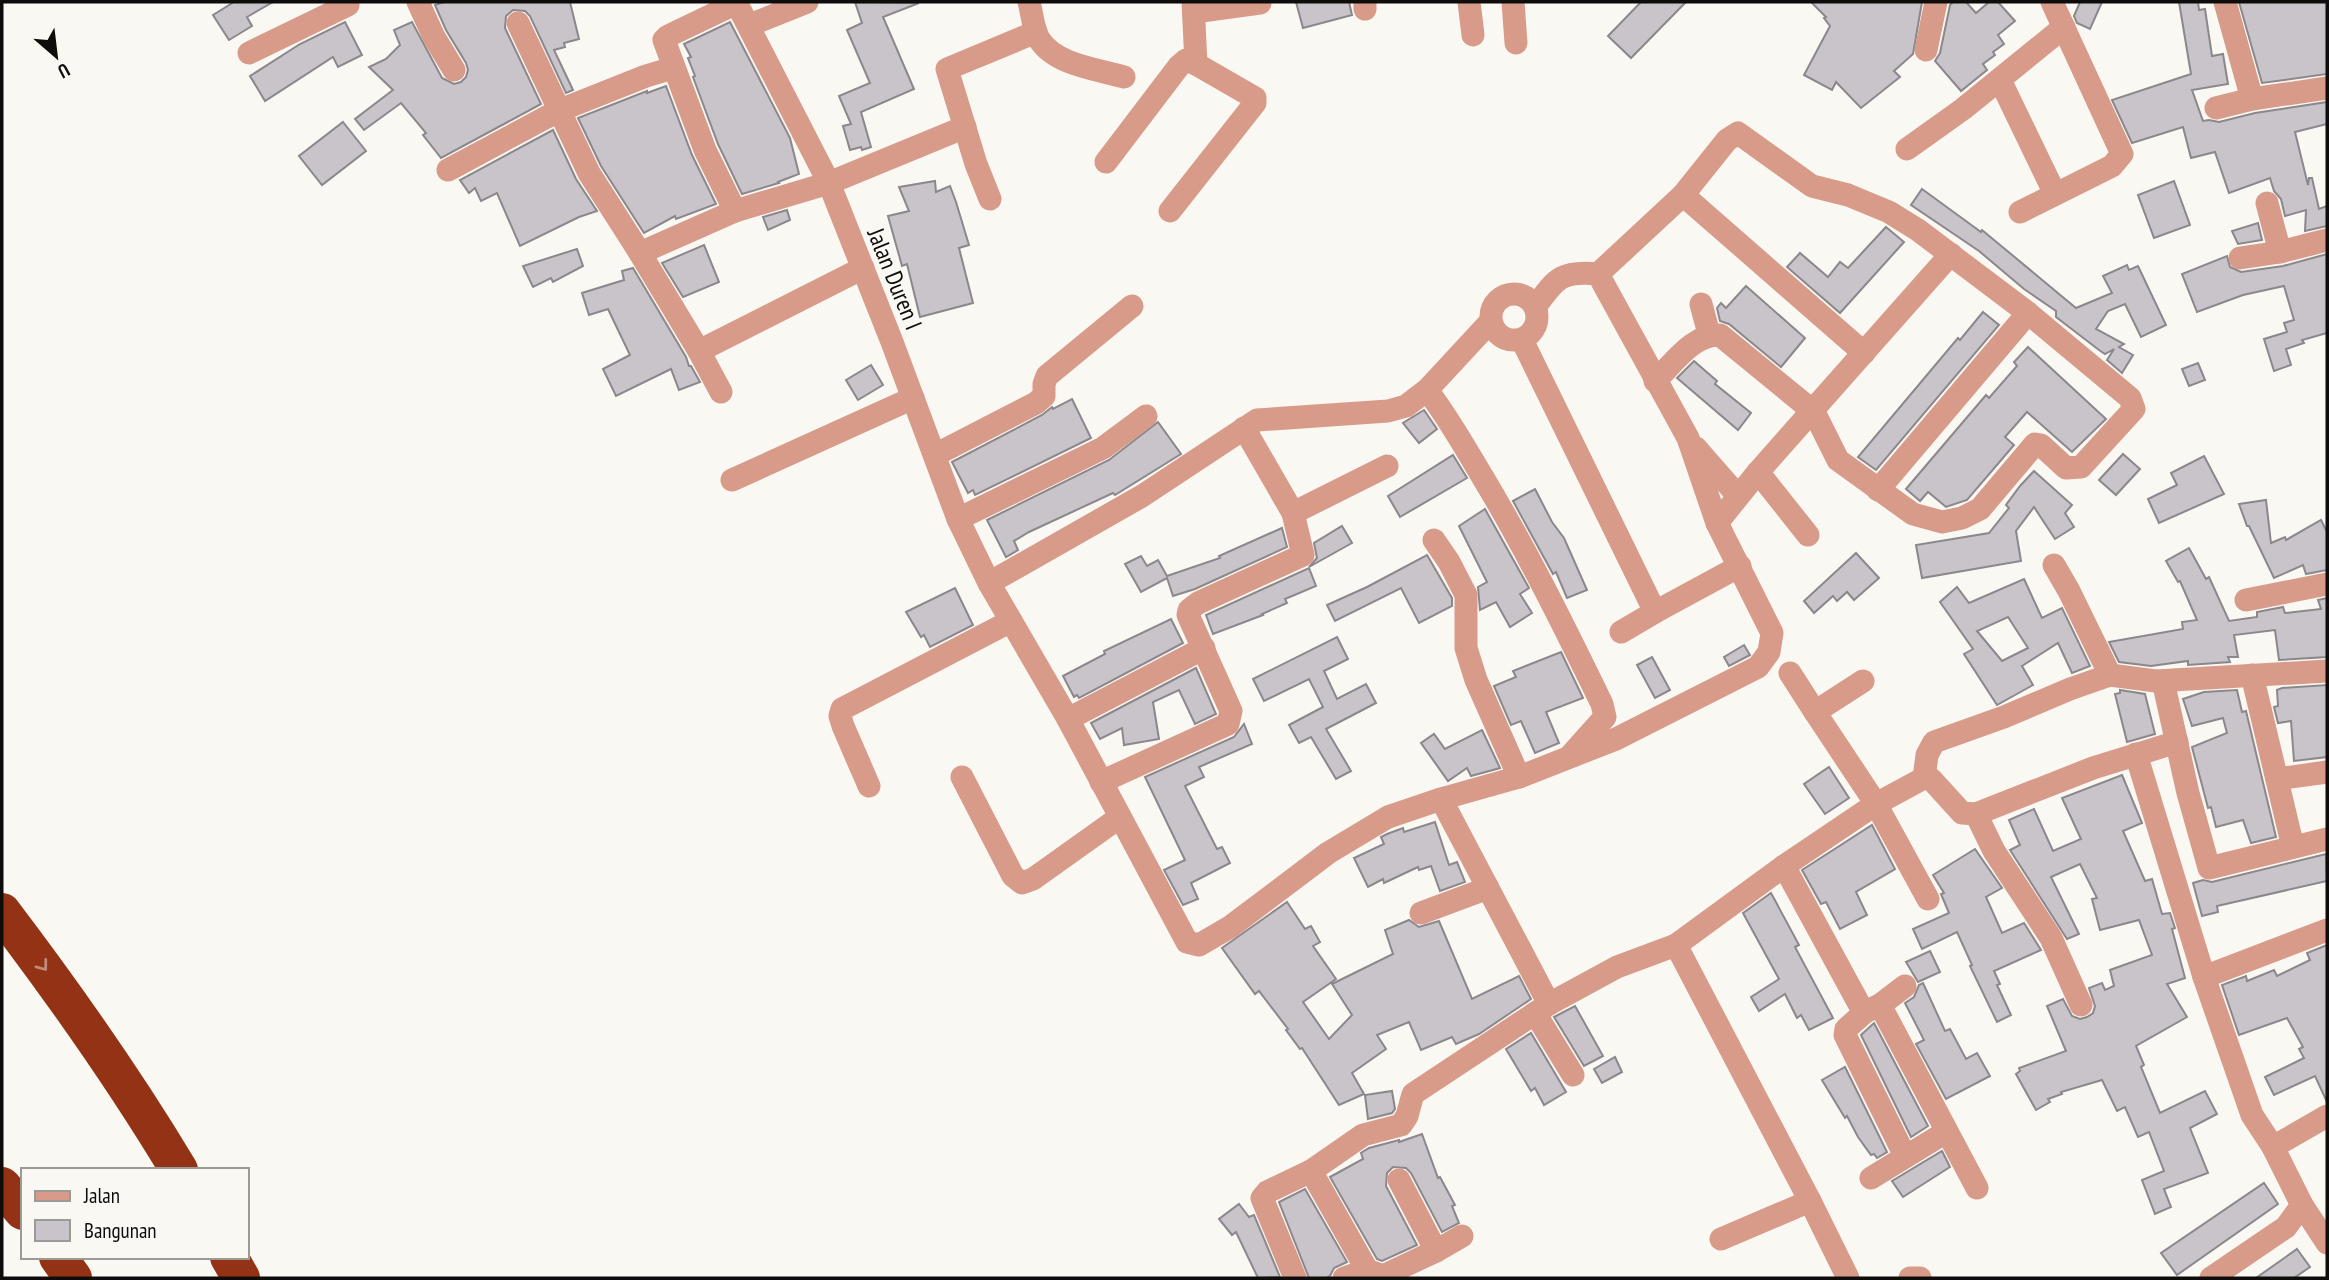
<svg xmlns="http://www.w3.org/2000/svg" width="2329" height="1280" font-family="'PT Sans Narrow',sans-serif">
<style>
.building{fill:#c8c4c9;stroke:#8b878c;stroke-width:2;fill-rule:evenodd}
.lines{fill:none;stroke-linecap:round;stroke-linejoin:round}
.street{stroke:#d89b8a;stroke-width:23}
.highway{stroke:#943216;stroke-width:38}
.oneway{stroke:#c28b79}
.labels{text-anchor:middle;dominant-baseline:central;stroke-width:7;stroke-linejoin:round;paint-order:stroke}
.street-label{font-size:24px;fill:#0e0d0b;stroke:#faf8f2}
</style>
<rect width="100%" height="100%" fill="#faf8f2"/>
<g class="building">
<path d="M234,2H273L247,17L252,26L229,40L213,15Z"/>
<path d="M444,2H570L579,39L564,43L565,47L554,50L573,90L566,93L530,16L525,11L513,10L506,16L505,28L541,104L441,158L423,135L426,133L401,103L364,130L355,119L393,90L369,67L386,59L400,45L394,30L412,22L442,78L454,84L461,82L466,77L468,70L466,63L446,30L435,5Z"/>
<path d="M855,2L919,3L883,17L914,89L861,112L871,147L862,150L861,147L850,150L843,126L851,124L839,96L870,83L847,30L862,23Z"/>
<path d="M1296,2H1349L1352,15L1303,28Z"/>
<path d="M1641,2H1686L1631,58L1608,36Z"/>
<path d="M1811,2H1922L1913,54L1894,71L1900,77L1861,108L1836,82L1832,90L1804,75L1830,26L1824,18L1826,17Z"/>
<path d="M1953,2H1966L1976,13L1989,2H1998L2015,21L1998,35L2004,44L1993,52L1995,55L1983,64L1987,70L1961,91L1935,61L1940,53L1950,5Z"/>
<path d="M2080,2H2102L2090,29L2077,23L2074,16Z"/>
<path d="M2179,2H2198L2199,10L2205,9L2212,56L2223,54L2228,84L2192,90L2203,121L2209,120L2219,122L2255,113L2327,102V124L2295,132L2308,185L2309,178H2312L2319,209L2327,206V226L2305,231L2306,210L2285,216L2281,199L2274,191L2270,178L2229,193L2215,152L2191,158L2183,127L2132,143L2112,100L2191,74Z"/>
<path d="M2239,2H2327V74L2262,83Z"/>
<path d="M345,22L362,55L338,67L333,57L265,101L250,76L300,44Z"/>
<path d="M730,22L790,138L799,174L778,182L779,183L742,194L718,144L693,77L695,76L688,58L691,57L684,44Z"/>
<path d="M666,86L692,155L716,204L676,219L675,216L644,233L601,166L578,118L647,91V93Z"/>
<path d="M343,122L366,151L322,185L299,156Z"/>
<path d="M553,130L576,179L597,211L579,217L520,246L497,193L481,201L475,188L469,193L460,180Z"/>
<path d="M935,181L936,192L950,186L956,202L969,245L959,248L973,303L920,317L907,264L902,266L888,216L909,211L899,187Z"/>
<path d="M2174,181L2190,225L2154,238L2138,195Z"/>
<path d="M1922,189L1981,232L1982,230L2076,308L2112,293L2103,276L2127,265L2129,270L2138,266L2166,325L2141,337L2125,304L2108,311L2096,329L2124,344L2119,347L2133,355L2122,373L2107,360L2114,349L2105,354L2099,350L2056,317V311L2024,289L1979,251L1911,205Z"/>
<path d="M787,210L790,220L768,230L763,217Z"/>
<path d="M2258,223L2262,240L2238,244L2232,231Z"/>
<path d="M1886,227L1904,242L1840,313L1787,267L1800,253L1828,277L1840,262L1848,268Z"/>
<path d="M704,245L719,282L683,297L662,263Z"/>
<path d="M577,249L583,266L553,282L551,278L533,287L523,266Z"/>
<path d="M2327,254V333L2302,340L2304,343L2286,349L2291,365L2274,371L2264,339L2287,332L2284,323L2294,320L2284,286L2243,295L2197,312L2182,274L2227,256L2230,267L2241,272L2283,266Z"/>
<path d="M633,268L686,357L689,366H691L700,382L679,390L671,369L616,396L603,369L630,355L608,309L589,315L582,293L624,280L622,271Z"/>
<path d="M1746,286L1805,338L1781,367L1729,324L1720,321L1717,308L1721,303L1726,308Z"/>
<path d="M1983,312L1999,325L1876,470L1858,457L1958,338L1960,340Z"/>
<path d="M2028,347L2106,419L2072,452L2027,412L2005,437L2014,445L1967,500L1946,507L1928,492L1920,501L1906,489L1986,395L1989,398L2017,366L2014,362Z"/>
<path d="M1694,361L1717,381L1715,384L1751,413L1738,430L1677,378Z"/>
<path d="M2198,363L2205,380L2189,386L2182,369Z"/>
<path d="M871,365L883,385L858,400L846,380Z"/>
<path d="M1072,399L1091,438L975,495L973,490L968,493L952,462L1042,415L1052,407L1053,409Z"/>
<path d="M1424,410L1437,429L1419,443L1403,423Z"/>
<path d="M1158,422L1181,454L1115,495L1113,493L1029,532L1014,541L1018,550L1006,557L987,520L1109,460Z"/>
<path d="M2123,454L2140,469L2116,495L2099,480Z"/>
<path d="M1453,455L1467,478L1400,517L1388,496Z"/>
<path d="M2204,456L2224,494L2159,523L2148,499L2177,485L2171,473Z"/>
<path d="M2034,471L2072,505L2065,513L2074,527L2055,539L2034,507L2016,531L2021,561L1922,578L1916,545L1989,533L2009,508L2006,505L2020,486Z"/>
<path d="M1535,489L1552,522L1564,538L1587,590L1567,598L1556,572L1553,574L1513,501Z"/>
<path d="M2266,500L2271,543L2285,537L2286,540L2321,520L2327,532V570L2306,574L2303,565L2274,578L2249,526H2247L2239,504Z"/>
<path d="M1485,509L1529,588L1520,594L1532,613L1510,627L1496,602L1480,610L1478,587L1487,582L1459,526Z"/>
<path d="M1342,526L1352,543L1309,567L1317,558L1314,543Z"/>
<path d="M1282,528L1287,547L1195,589L1173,596L1167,578L1141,592L1125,564L1141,556L1147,566L1158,560L1167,576L1220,558L1219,556Z"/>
<path d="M2189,548L2206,579L2209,577L2229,621L2257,617V612L2283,607L2285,613L2321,609L2318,600L2327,598V657L2279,660L2275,630L2234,635L2238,657H2228L2230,662L2188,665V661L2151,666L2119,662L2109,642L2183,629L2182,622L2197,620L2180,581L2178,582L2166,561Z"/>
<path d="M1856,553L1879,578L1854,600L1847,592L1837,601L1833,596L1814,613L1804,601Z"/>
<path d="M1427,555L1452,598V606L1419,623L1401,588L1335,621L1327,605L1367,587Z"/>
<path d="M1309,568L1316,586L1285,599L1287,603L1262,614L1263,615L1213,634L1206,615Z"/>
<path d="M2024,579L2042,618L2062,608L2090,666L2072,673L2058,643L2022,666L2033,685L1997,705L1964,654L1973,649L1940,602L1957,587L1969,603ZM2008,617L2028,648L2002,661L1977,631Z"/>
<path d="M955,588L973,625L930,647L924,635L921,637L906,612Z"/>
<path d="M1171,619L1183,643L1079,698L1077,695L1074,697L1063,676L1105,654L1104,651Z"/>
<path d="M1337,637L1348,659L1324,671L1337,699L1366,684L1376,703L1326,729L1351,771L1336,779L1311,737L1299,743L1289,725L1323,707L1309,679L1264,701L1253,679Z"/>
<path d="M1744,645L1750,655L1729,666L1724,657Z"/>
<path d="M1561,652L1583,698L1546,712L1559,743L1535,753L1521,721L1511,725L1494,686L1516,677L1513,671Z"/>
<path d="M1652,657L1670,690L1655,698L1637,665Z"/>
<path d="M1196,668L1216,714L1195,724L1179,690L1153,702L1159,739L1124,745L1122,728L1100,739L1091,723Z"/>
<path d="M2327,685V757L2294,761L2291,721L2278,723L2274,707L2278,706L2277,690L2282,688Z"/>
<path d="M2120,690L2145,694L2155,734L2127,742L2115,694L2120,693Z"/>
<path d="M2237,690L2242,712L2246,711L2276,837L2251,843L2243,820L2216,827L2211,807L2208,808L2192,747L2227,733L2223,718L2192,726L2183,699L2204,692Z"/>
<path d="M1244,724L1252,744L1199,767L1204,777L1185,786L1217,849L1222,847L1230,863L1191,883L1198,899L1183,905L1164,870L1185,860L1145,777L1234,737Z"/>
<path d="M1482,730L1500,768L1471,776L1467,768L1448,781L1421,743L1434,734L1445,749Z"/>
<path d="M1829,767L1849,798L1825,814L1804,784Z"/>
<path d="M2122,775L2142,823L2123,831L2145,881L2152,879L2162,914L2170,913L2175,928L2172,929L2185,978L2167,984L2187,1017L2136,1046L2144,1065L2141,1067L2160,1113L2205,1091L2217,1114L2190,1128L2208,1173L2164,1189L2171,1207L2155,1214L2142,1180L2164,1171L2149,1132L2138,1137L2125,1107L2117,1111L2102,1080L2061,1092L2062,1094L2048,1099L2050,1102L2036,1110L2016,1074L2020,1071L2019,1068L2066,1051L2047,1006L2063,999L2072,1016L2080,1019L2087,1017L2093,1013L2095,1006L2089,988L2102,983L2105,990L2114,986L2110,970L2152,955L2139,920L2100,930L2092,899L2097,898L2080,864L2051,877L2079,934L2067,939L2010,850L2020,845L2009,820L2034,809L2053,851L2081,839L2062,798Z"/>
<path d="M1435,822L1449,865L1457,862L1465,882L1440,891L1431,866L1419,870L1418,867L1384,883L1383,879L1368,887L1354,858L1384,844L1381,837L1387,834L1403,828L1404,832Z"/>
<path d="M1872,825L1895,869L1856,892L1867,915L1840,929L1826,902L1821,904L1802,870Z"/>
<path d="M1975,849L2002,888L1986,897L2002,933L2024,923L2041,950L1994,971L2000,984L1997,985L2011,1015L1997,1022L1970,966L1972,965L1957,932L1922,949L1913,929L1949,913L1941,894L1944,893L1933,875Z"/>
<path d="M2326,854L2327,881L2217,906L2218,912L2202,916L2193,883L2203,880L2212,882Z"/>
<path d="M1771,893L1799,945L1795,947L1833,1018L1809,1030L1801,1015L1797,1018L1785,994L1759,1011L1751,997L1779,979L1743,913Z"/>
<path d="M1287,902L1305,929L1311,926L1320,942L1313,946L1336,979L1303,1002L1329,1039L1352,1015L1332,984L1393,954L1385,930L1409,920L1419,927L1439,921L1472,999L1519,976L1531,999L1479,1034L1456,1044L1452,1037L1421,1050L1409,1022L1377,1035L1386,1049L1352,1073L1364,1094L1339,1105L1302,1048L1300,1049L1286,1030L1288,1029L1259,991L1255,994L1222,948Z"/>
<path d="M2327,945V1102L2315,1076L2274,1095L2265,1077L2304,1058L2299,1049L2303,1047L2287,1018L2239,1035L2222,985L2246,976L2247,981L2274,970L2277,976L2310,960L2307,953Z"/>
<path d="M1930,951L1940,972L1918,982L1906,962Z"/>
<path d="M1923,983L1945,1031L1950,1029L1966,1059L1977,1053L1990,1076L1946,1099L1916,1044L1924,1040L1905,1003L1914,997L1919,985Z"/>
<path d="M1575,1006L1603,1056L1584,1066L1554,1017Z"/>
<path d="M1874,1023L1928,1126L1911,1137L1861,1035Z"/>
<path d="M1531,1033L1566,1092L1544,1105L1535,1088L1531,1091L1506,1049Z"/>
<path d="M1615,1057L1622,1072L1602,1083L1594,1069Z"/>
<path d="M1845,1067L1887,1152L1877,1158L1874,1154L1871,1155L1858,1137L1847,1116L1845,1118L1822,1080Z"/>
<path d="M1392,1091L1395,1109L1392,1113L1368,1119L1365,1095Z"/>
<path d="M1422,1134L1438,1178L1440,1177L1455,1205L1452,1206L1459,1223L1442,1232L1411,1173L1406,1168L1393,1167L1387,1173L1386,1186L1417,1245L1382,1261L1377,1259L1330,1177L1363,1159L1361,1153L1369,1148L1399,1140V1142Z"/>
<path d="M1942,1151L1950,1167L1903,1197L1892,1181Z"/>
<path d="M2264,1183L2278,1204L2177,1275L2161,1253Z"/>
<path d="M1305,1189L1347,1262L1334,1268L1330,1276L1326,1278H1309L1279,1202Z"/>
<path d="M1239,1204L1249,1217L1254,1215L1280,1277L1258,1278L1236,1232L1232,1235L1219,1219Z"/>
<path d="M2297,1249L2310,1267L2294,1278H2256Z"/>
</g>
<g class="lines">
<g class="street">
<path d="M418,2L434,37L454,70"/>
<path d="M736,2L829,183L892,342L958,519L989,583"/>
<path d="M1029,2C1032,13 1033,29 1039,39C1055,65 1097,69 1124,77"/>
<path d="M1193,2L1196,64"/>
<path d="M1365,2V9"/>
<path d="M1469,2L1473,35"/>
<path d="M1513,2L1516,43"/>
<path d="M2225,2L2252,99"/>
<path d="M1194,12L1260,3"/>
<path d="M518,23L589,173L640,253"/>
<path d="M750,25L807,2"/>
<path d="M1926,50L1936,2"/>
<path d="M249,53L348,5L347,2"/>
<path d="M2000,80L2055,194"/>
<path d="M2216,108L2252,99L2327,88"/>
<path d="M1907,149L1963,109L2064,27"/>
<path d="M1106,162L1179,66L1186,60L1196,64L1255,98V103L1170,211"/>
<path d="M448,170L558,111L646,76L673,68"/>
<path d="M1683,195L1864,353"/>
<path d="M990,199L976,164L947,69L1036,32"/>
<path d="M2267,203L2280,252"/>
<path d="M735,211L705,150L664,40L668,36L737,3"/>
<path d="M2020,212L2112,166L2122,154L2052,2"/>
<path d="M2240,258L2280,252L2327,240"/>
<path d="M1598,274L1683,195L1727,140L1738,133L1812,186L1848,195L1889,212L1918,230L2028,313L2130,398L2134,409L2081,467L2066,468L2041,445L2035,444L1980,509L1962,518L1942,522L1913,514L1838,460L1814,412L1720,335C1693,334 1674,363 1655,381"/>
<circle cx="1514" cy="317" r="23"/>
<path d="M1701,304L1709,334"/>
<path d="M1490,322L1427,390L1406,406L1388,411L1257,420L1142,496L989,583L1068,719L1187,942L1199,945L1230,927L1328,853L1388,817L1441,799L1549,1004"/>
<path d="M1522,340L1655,612L1740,566"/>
<path d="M699,351L863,268"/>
<path d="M1427,390C1448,417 1464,446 1482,476C1526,549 1564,626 1602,704L1605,717L1571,755"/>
<path d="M721,392L699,351L640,253L735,211L829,183L965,127"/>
<path d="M1696,448L1738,496"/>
<path d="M935,455L1036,403L1044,396V384L1047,376L1132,306"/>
<path d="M1758,472L1808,535"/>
<path d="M732,480L913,398"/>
<path d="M1878,490L2028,313"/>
<path d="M1293,513L1387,466"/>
<path d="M958,519L1103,448L1146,416"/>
<path d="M1717,523L1758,472L1951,254"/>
<path d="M1434,540L1449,562L1466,595V648L1476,680L1519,777"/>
<path d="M2054,565L2069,591L2110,675"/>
<path d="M2246,600L2327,584"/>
<path d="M1621,632L1655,612"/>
<path d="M1790,673L1815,712"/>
<path d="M2252,675L2293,847"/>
<path d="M1863,681L1815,712L1876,804L1928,899"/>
<path d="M2163,681L2188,793L2209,868L2327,839"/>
<path d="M1068,719L1204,648"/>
<path d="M2136,754L2204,977L2252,1115L2273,1147L2302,1205L2327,1243"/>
<path d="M962,777L1013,876L1022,883L1033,879L1120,817"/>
<path d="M1924,778L1927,755L1934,742L2004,717L2070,689L2110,675L2156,681L2327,671"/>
<path d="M2277,779L2327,772"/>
<path d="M1101,782L1228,724L1231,711L1188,615L1189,610L1198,603L1303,555L1293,513L1244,428"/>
<path d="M869,786L843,726L840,716L842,709L1011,621"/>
<path d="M1441,799L1519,777L1616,739L1758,667L1769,652L1772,633L1717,523L1688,438L1598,274C1561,270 1556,279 1535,307"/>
<path d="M1976,814L1994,851L2051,938L2081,1005"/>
<path d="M1784,866L1864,1013L1846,1029L1845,1035L1905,1156"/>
<path d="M1421,913L1488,888"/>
<path d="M1676,945L1810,1201L1848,1278"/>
<path d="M2204,977L2327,930"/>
<path d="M1880,1005L1977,1188"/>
<path d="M1867,1011L1880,1005L1905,986"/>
<path d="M1535,1013L1573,1075"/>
<path d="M2273,1147L2327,1116"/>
<path d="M1311,1171L1367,1270L1383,1276L1436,1251L1462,1236"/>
<path d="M1871,1178L1946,1132"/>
<path d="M1399,1180L1436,1251"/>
<path d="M1721,1239L1810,1201"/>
<path d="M1295,1278L1262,1198L1267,1192L1311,1171L1363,1135L1401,1125L1407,1116L1413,1094L1549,1004L1617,967L1676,945L1784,866L1876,804L1924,778L1931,779L1962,813L1976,814L2093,768L2177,742"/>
<path d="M1344,1278L1367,1270"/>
<path d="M1910,1278H1920"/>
<path d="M2211,1278L2286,1227L2302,1205"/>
</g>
<g class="highway">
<path d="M2,912C65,995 125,1080 179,1170"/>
<path d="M2,1186L23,1211"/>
<path d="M58,1257L73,1278"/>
<path d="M229,1257L241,1278"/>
</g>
</g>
<defs><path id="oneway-chevron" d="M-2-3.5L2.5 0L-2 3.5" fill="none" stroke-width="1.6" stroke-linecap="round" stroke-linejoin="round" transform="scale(1.75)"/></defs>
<use class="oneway" href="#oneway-chevron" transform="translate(43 966) rotate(53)"/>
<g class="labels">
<g class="street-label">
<text transform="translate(895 279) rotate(68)">Jalan Duren I</text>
</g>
</g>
<rect width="2329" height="1280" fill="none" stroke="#0e0d0b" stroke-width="7"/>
<rect x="21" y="1168" width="228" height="91" fill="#faf8f2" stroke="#9c9a96" stroke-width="2"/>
<rect x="35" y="1191" width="35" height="10" fill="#d89b8a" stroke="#9c9a96" stroke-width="2"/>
<text x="84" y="1203" font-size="21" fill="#0e0d0b">Jalan</text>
<rect x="35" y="1220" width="35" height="21" fill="#c8c4c9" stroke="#9c9a96" stroke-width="2"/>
<text x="84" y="1238" font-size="21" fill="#0e0d0b">Bangunan</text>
<g transform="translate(56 56) rotate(152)" stroke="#faf8f2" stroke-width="5" paint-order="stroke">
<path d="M0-5L12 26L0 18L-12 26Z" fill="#0e0d0b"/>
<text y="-10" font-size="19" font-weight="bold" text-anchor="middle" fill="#0e0d0b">U</text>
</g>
</svg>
